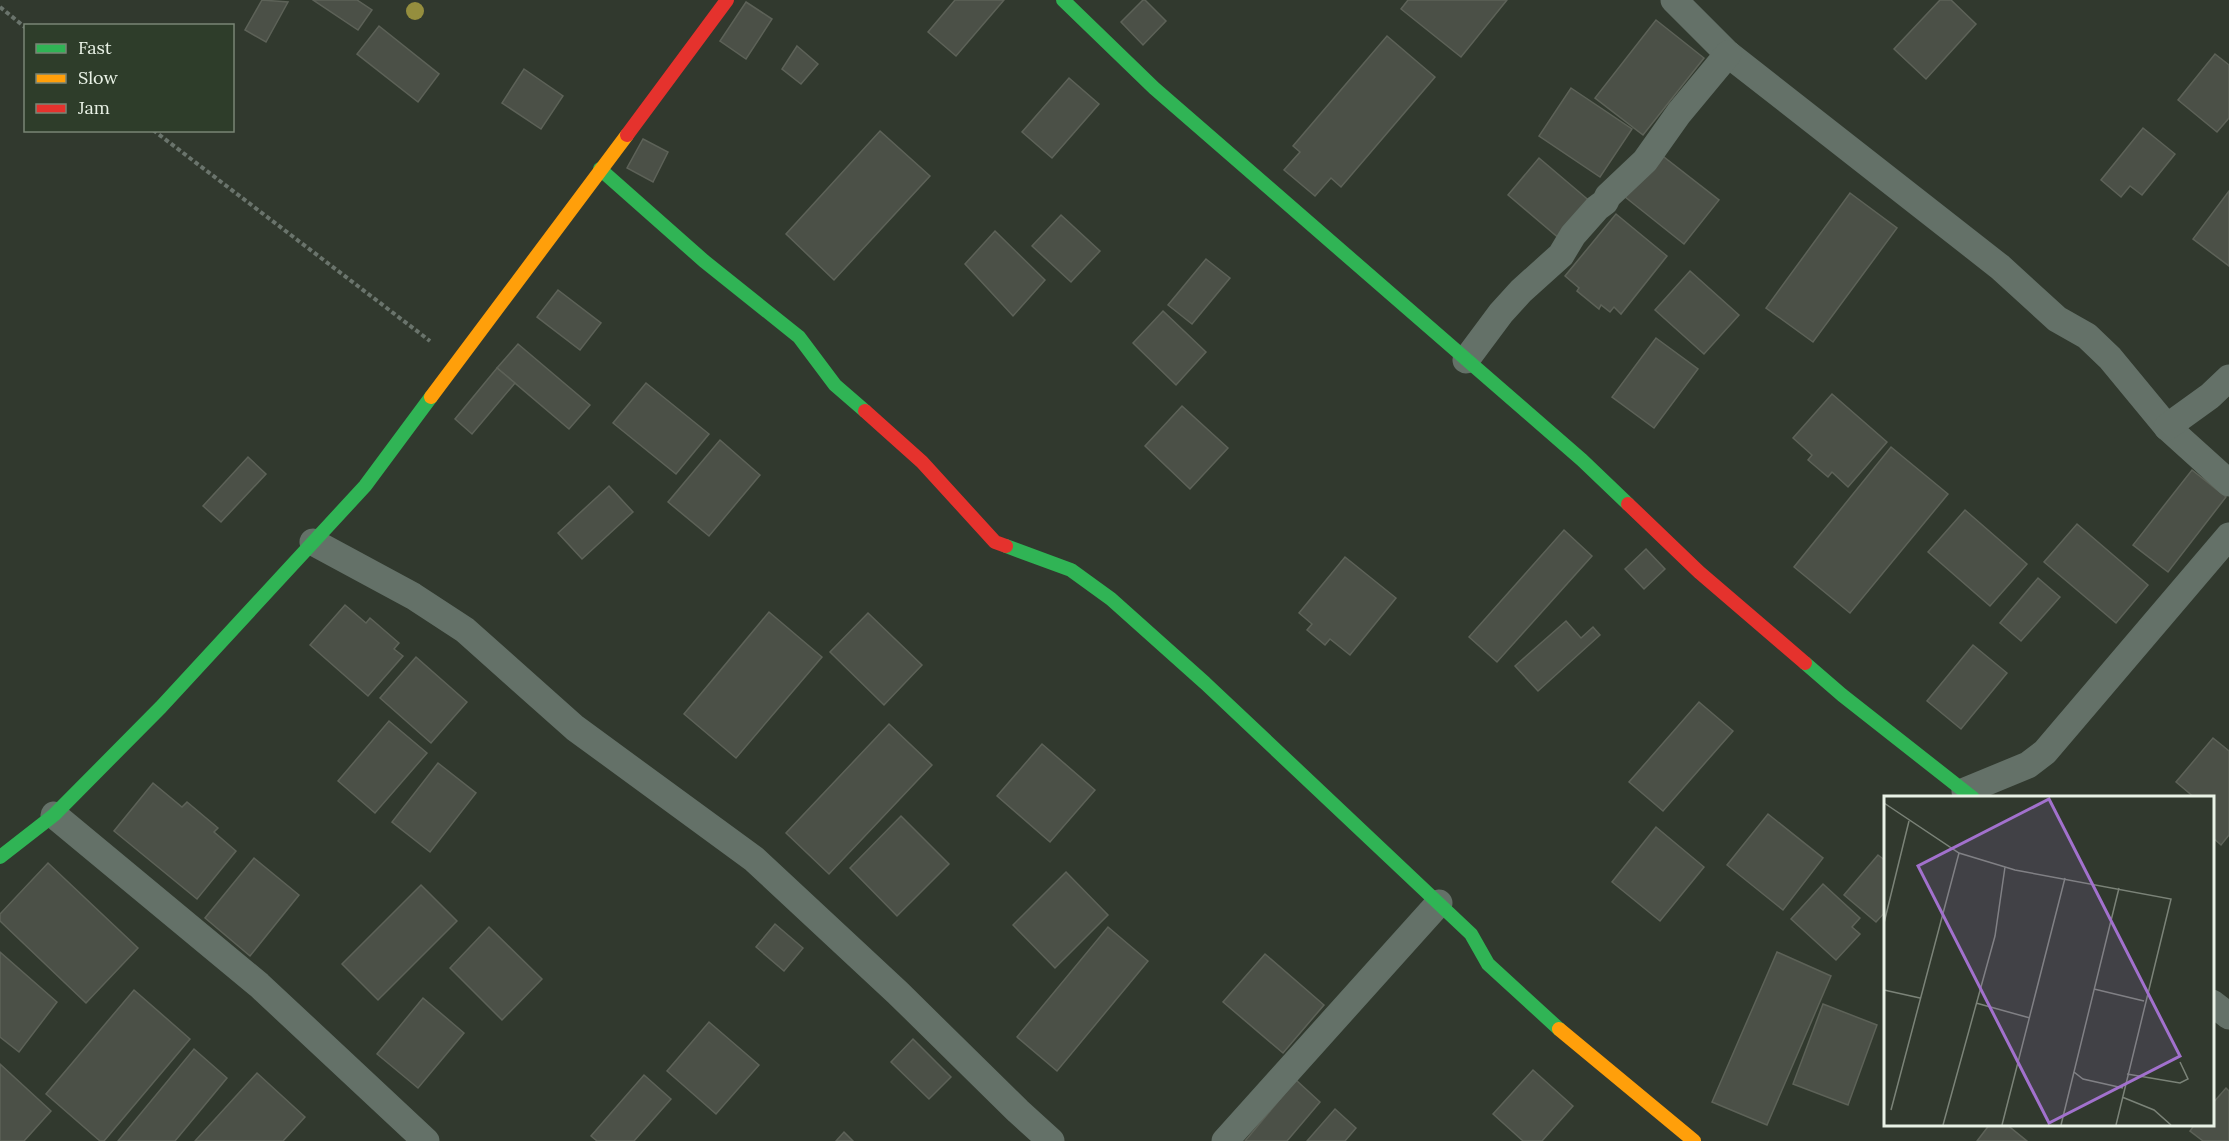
<svg xmlns="http://www.w3.org/2000/svg" width="2229" height="1141" font-family="Lora,serif">
<style>
.building{fill:#4b5047;stroke:#5d6258;stroke-width:1.5}
.lines{fill:none;stroke-linecap:round;stroke-linejoin:round}
.path{stroke:#6a746c;stroke-width:4;stroke-dasharray:4.5 3;stroke-linecap:butt}
.street{stroke:#647168;stroke-width:27}
.fast{stroke:#30b455;stroke-width:14}
.slow{stroke:#ff9f0a;stroke-width:14}
.jam{stroke:#e5322d;stroke-width:14}
.tree{fill:#958e3e}
.inset-road{fill:none;stroke:#7b8378;stroke-width:1.5}
.view{fill:#a271cd;fill-opacity:0.15;stroke:#a271cd;stroke-width:3}
.inset-edge{fill:none;stroke:#e9f2e6;stroke-width:3}
</style>
<rect width="100%" height="100%" fill="#31392e"/>
<g class="building">
<path d="M262,0L288,2L266,42L245,30Z"/>
<path d="M313,0H357L372,10L358,30Z"/>
<path d="M955,0H1004L956,56L928,32Z"/>
<path d="M1143,0H1145L1166,21L1143,45L1121,22Z"/>
<path d="M1408,0H1507L1461,57L1401,9Z"/>
<path d="M1940,0H1951L1976,24L1926,79L1894,49Z"/>
<path d="M746,2L772,19L746,59L720,41Z"/>
<path d="M1656,20L1704,58L1643,135L1595,98Z"/>
<path d="M379,26L439,74L418,102L357,54Z"/>
<path d="M1387,36L1435,77L1341,187L1331,178L1315,196L1284,170L1300,152L1293,146Z"/>
<path d="M797,46L818,64L801,84L782,69Z"/>
<path d="M2215,54L2229,65V118L2217,132L2178,100Z"/>
<path d="M524,69L563,96L541,129L502,103Z"/>
<path d="M1069,78L1099,104L1052,158L1022,132Z"/>
<path d="M1571,88L1632,129L1600,177L1539,136Z"/>
<path d="M2143,128L2175,154L2142,195L2130,186L2121,197L2101,180Z"/>
<path d="M880,131L930,176L834,280L786,234Z"/>
<path d="M643,139L668,152L653,182L627,168Z"/>
<path d="M1655,150L1719,200L1684,244L1620,193Z"/>
<path d="M1539,158L1592,203L1561,240L1508,195Z"/>
<path d="M2229,191V266L2193,239Z"/>
<path d="M1850,193L1897,228L1813,342L1766,308Z"/>
<path d="M1616,214L1667,256L1621,314L1614,307L1610,312L1601,305L1599,309L1577,291L1579,288L1565,276Z"/>
<path d="M1061,215L1100,251L1071,282L1032,246Z"/>
<path d="M995,231L1045,280L1013,316L965,264Z"/>
<path d="M1206,259L1230,278L1192,324L1168,305Z"/>
<path d="M1690,271L1739,315L1704,354L1655,310Z"/>
<path d="M558,290L601,323L580,350L537,317Z"/>
<path d="M1163,311L1206,352L1176,385L1133,343Z"/>
<path d="M1656,338L1698,369L1654,428L1612,397Z"/>
<path d="M518,344L590,405L569,429L497,368Z"/>
<path d="M497,368L515,383L472,434L455,419Z"/>
<path d="M646,383L709,434L676,474L613,423Z"/>
<path d="M1832,394L1887,442L1848,487L1832,472L1828,477L1808,460L1812,455L1793,438Z"/>
<path d="M1182,406L1228,448L1190,489L1145,446Z"/>
<path d="M720,440L760,475L709,536L668,502Z"/>
<path d="M1891,447L1948,494L1850,613L1794,567Z"/>
<path d="M248,457L266,474L221,522L203,506Z"/>
<path d="M2192,470L2226,497L2168,572L2133,545Z"/>
<path d="M609,486L633,512L582,559L558,533Z"/>
<path d="M1965,510L2027,564L1990,606L1928,552Z"/>
<path d="M2077,524L2148,585L2116,623L2044,562Z"/>
<path d="M1564,530L1592,556L1497,662L1469,637Z"/>
<path d="M1646,549L1665,569L1644,589L1625,569Z"/>
<path d="M1345,557L1396,598L1350,655L1330,639L1325,645L1307,630L1312,624L1299,613Z"/>
<path d="M2038,578L2060,597L2021,641L2000,623Z"/>
<path d="M345,605L366,623L370,618L399,643L394,649L403,656L368,696L310,645Z"/>
<path d="M769,612L822,657L736,758L684,714Z"/>
<path d="M868,613L922,665L884,705L830,652Z"/>
<path d="M1566,621L1581,638L1593,627L1600,635L1538,691L1515,666Z"/>
<path d="M1973,645L2007,673L1961,729L1927,701Z"/>
<path d="M416,657L467,702L431,743L380,698Z"/>
<path d="M1699,702L1733,731L1663,811L1629,782Z"/>
<path d="M389,721L427,753L375,813L338,781Z"/>
<path d="M889,724L932,765L829,874L786,833Z"/>
<path d="M2213,738L2229,751V835L2221,845L2212,837V798H2195L2176,782Z"/>
<path d="M1042,744L1095,790L1050,842L997,796Z"/>
<path d="M438,763L476,793L430,852L392,822Z"/>
<path d="M153,783L182,807L187,802L218,828L214,832L236,851L197,899L114,831Z"/>
<path d="M1768,814L1823,858L1783,910L1727,865Z"/>
<path d="M901,816L949,864L897,916L850,868Z"/>
<path d="M1656,827L1704,867L1660,921L1612,882Z"/>
<path d="M1878,855L1886,861V911L1876,922L1844,895Z"/>
<path d="M254,858L299,895L250,956L205,918Z"/>
<path d="M48,863L138,948L86,1003L0,921V914Z"/>
<path d="M1066,872L1108,915L1055,968L1013,925Z"/>
<path d="M1823,884L1860,918L1852,927L1860,934L1836,960L1791,919Z"/>
<path d="M421,885L457,921L378,1000L342,964Z"/>
<path d="M775,924L803,948L784,971L756,947Z"/>
<path d="M489,927L542,979L502,1020L450,968Z"/>
<path d="M1108,927L1148,961L1057,1071L1017,1037Z"/>
<path d="M0,952L57,1002L19,1052L0,1037Z"/>
<path d="M1777,952L1831,976L1767,1125L1712,1102Z"/>
<path d="M1265,954L1324,1005L1283,1053L1223,1002Z"/>
<path d="M134,990L190,1039L104,1141H100L46,1094Z"/>
<path d="M423,998L464,1033L418,1088L377,1054Z"/>
<path d="M1823,1004L1877,1025L1848,1105L1793,1084Z"/>
<path d="M709,1022L759,1065L716,1114L667,1071Z"/>
<path d="M913,1039L951,1077L929,1099L891,1062Z"/>
<path d="M194,1049L227,1078L175,1141H118Z"/>
<path d="M0,1064L51,1111L24,1141H0Z"/>
<path d="M1533,1070L1573,1106L1542,1141H1523L1493,1114Z"/>
<path d="M257,1073L305,1117L283,1141H195Z"/>
<path d="M644,1075L671,1099L634,1141H597L591,1136Z"/>
<path d="M1296,1080L1320,1102L1287,1141H1245Z"/>
<path d="M2226,1088L2229,1091V1141H2203L2190,1131L2195,1124H2212V1104Z"/>
<path d="M1335,1109L1356,1128L1345,1141H1307Z"/>
<path d="M1990,1124H2006L2027,1141H1977Z"/>
<path d="M844,1132L853,1141H836Z"/>
</g>
<g class="lines">
<g class="path">
<path d="M0,7L26,28"/>
<path d="M153,130L430,341"/>
</g>
<g class="street">
<path d="M1674,0L1728,54L2000,267L2057,319L2087,336L2110,358L2167,427L2229,483"/>
<path d="M1466,360L1501,313L1521,291L1561,255L1573,235L1597,208L1605,202L1608,196L1645,161L1679,113L1728,54"/>
<path d="M2167,427L2210,396L2229,378"/>
<path d="M313,542L413,596L465,630L575,728L754,859L898,993L1018,1111L1051,1141"/>
<path d="M1965,791L2028,765L2045,752L2229,536"/>
<path d="M54,815L259,985L426,1141"/>
<path d="M2212,1003L2229,1016"/>
<path d="M1225,1141L1439,903"/>
</g>
<g class="fast">
<path d="M1063,0L1154,88L1582,460L1628,504"/>
<path d="M600,169L704,261L799,337L835,385L865,411"/>
<path d="M1006,546L1071,570L1111,599L1205,683L1471,934L1488,964L1559,1029"/>
<path d="M1805,663L1842,695L1973,798"/>
<path d="M0,857L54,815L161,707L365,486L431,397"/>
</g>
<g class="slow">
<path d="M431,397L627,135"/>
<path d="M1559,1029L1694,1141"/>
</g>
<g class="jam">
<path d="M627,135L727,0"/>
<path d="M865,411L922,462L995,542L1006,546"/>
<path d="M1628,504L1699,572L1805,663"/>
</g>
</g>
<circle class="tree" cx="415" cy="11" r="9"/>
<g transform="translate(1884 796)">
<rect width="330" height="330" fill="#31392e"/>
<path class="inset-road" d="M0,7L75,57L131,74L287,103L232,329M0,127L25,25M210,193L260,205M0,194L36,202M92,207L146,222M190,276L199,283L239,292M243,278L296,287L304,283L296,266M238,301L270,314L287,329M7,314L75,57M59,329L111,140L121,71M118,329L181,82M177,329L235,92"/>
<path class="view" d="M165,3L296,260L165,327L34,70Z"/>
<rect width="330" height="330" class="inset-edge"/>
</g>
<rect x="24" y="24" width="210" height="108" fill="#2e3d2a" stroke="#798575" stroke-width="1.5"/>
<rect x="36" y="44" width="30" height="9" fill="#30b455" stroke="#798575" stroke-width="1.5"/>
<text x="78" y="54" font-size="18" fill="#e9f2e6">Fast</text>
<rect x="36" y="74" width="30" height="9" fill="#ff9f0a" stroke="#798575" stroke-width="1.5"/>
<text x="78" y="84" font-size="18" fill="#e9f2e6">Slow</text>
<rect x="36" y="104" width="30" height="9" fill="#e5322d" stroke="#798575" stroke-width="1.5"/>
<text x="78" y="114" font-size="18" fill="#e9f2e6">Jam</text>
</svg>
